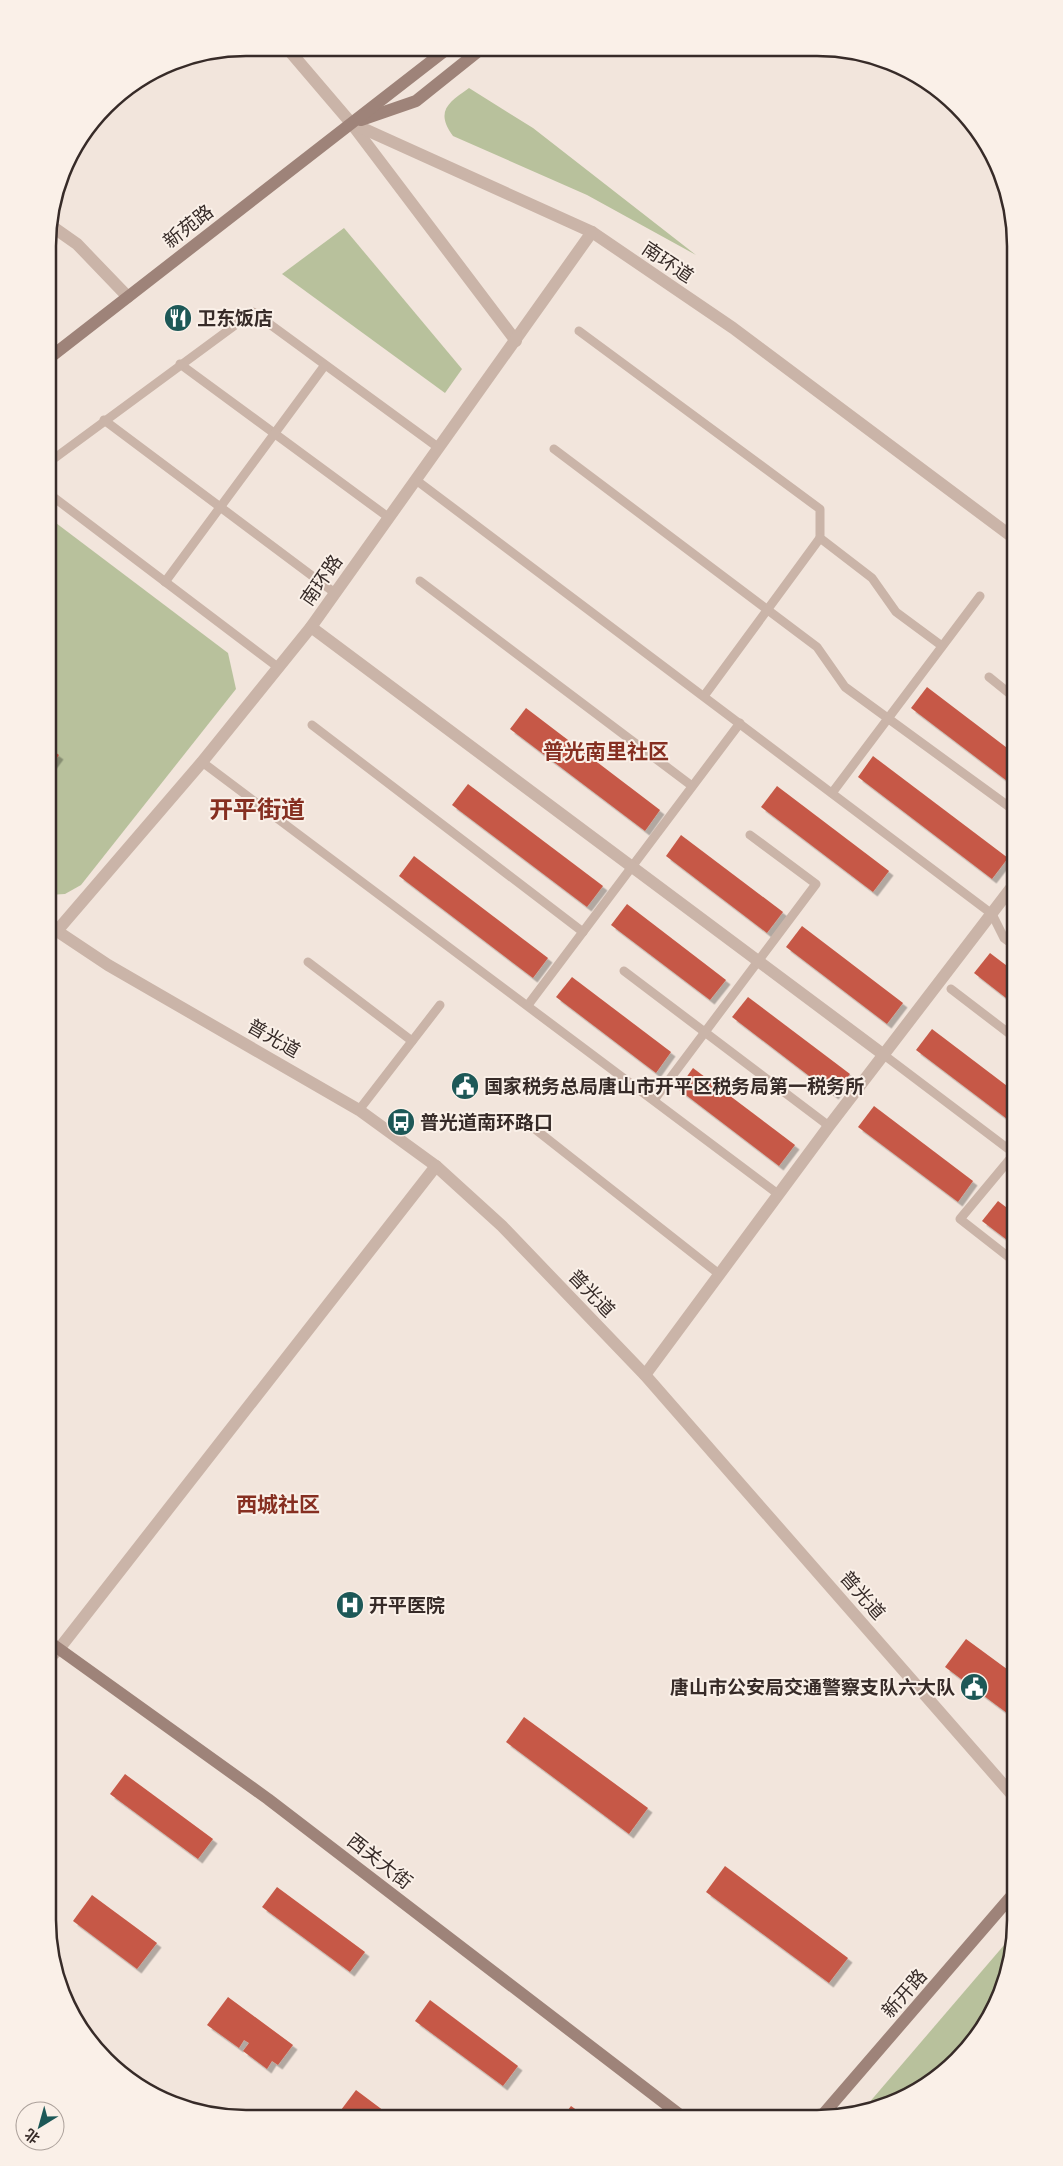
<svg xmlns="http://www.w3.org/2000/svg" width="1063" height="2166" font-family="Mulish,'Noto Sans SC',sans-serif">
<style>
.green{fill:#b8c19c}
.building{fill:#c65946;filter:url(#shadow)}
.lines{fill:none;stroke-linecap:round;stroke-linejoin:round}
.service{stroke:#cab4a8;stroke-width:9}
.minor{stroke:#cab4a8;stroke-width:12}
.tertiary{stroke:#cab4a8;stroke-width:12}
.secondary{stroke:#9e8379;stroke-width:12}
.rail{stroke:#372b28;stroke-width:4;stroke-dasharray:1 4;stroke-linecap:butt}
.labels{text-anchor:middle;dominant-baseline:central;stroke-width:4;stroke-linejoin:round;paint-order:stroke}
.street-label{font-size:19px;fill:#372b28;stroke:#faf0e8}
.poi-label{font-size:19px;font-weight:bold;fill:#372b28;stroke:#faf0e8;text-anchor:start}
.quarter-label{font-size:21px;font-weight:bold;fill:#862f21;stroke:#faf0e8}
.district-label{font-size:24px;font-weight:bold;fill:#862f21;stroke:#faf0e8}
.rim{fill:none;stroke:#372b28;stroke-width:2.5}
</style>
<defs>
<filter id="shadow"><feDropShadow dx="4.5" dy="4.5" stdDeviation="0" flood-color="#0004"/></filter>
</defs>
<rect width="100%" height="100%" fill="#f2e5dc"/>
<g class="green">
<path d="M469,88L533,128L696,255L587,195L453,136C435,111 448,103 469,88Z"/>
<path d="M344,228L462,369L445,393L282,274Z"/>
<path d="M48,517L228,653L236,689L81,885L65,894L48,895Z"/>
<path d="M1014,1936L1005,1984L974,2041L927,2085L880,2108L862,2111L1011,1937Z"/>
</g>
<g class="building">
<path d="M927,687L1015,754V787L911,708Z"/>
<path d="M526,708L660,810L645,831L510,729Z"/>
<path d="M48,747L59,755L48,770Z"/>
<path d="M873,756L1008,858L992,879L858,777Z"/>
<path d="M468,784L603,886L587,907L452,805Z"/>
<path d="M777,786L889,871L873,892L761,807Z"/>
<path d="M681,835L783,912L767,933L666,856Z"/>
<path d="M414,856L548,958L533,978L399,876Z"/>
<path d="M627,904L726,980L710,1000L611,925Z"/>
<path d="M802,926L903,1003L887,1024L786,947Z"/>
<path d="M990,953L1015,972V1005L974,973Z"/>
<path d="M572,977L671,1052L656,1073L556,997Z"/>
<path d="M748,997L850,1074L834,1095L732,1017Z"/>
<path d="M932,1029L1015,1092V1125L916,1050Z"/>
<path d="M693,1068L795,1145L779,1166L678,1089Z"/>
<path d="M874,1106L973,1181L958,1202L858,1127Z"/>
<path d="M998,1201L1015,1214V1246L982,1221Z"/>
<path d="M966,1639L1015,1675V1719L945,1667Z"/>
<path d="M524,1717L648,1808L629,1834L506,1742Z"/>
<path d="M125,1774L213,1839L198,1859L110,1794Z"/>
<path d="M725,1866L848,1958L829,1983L706,1892Z"/>
<path d="M277,1887L365,1952L350,1972L262,1907Z"/>
<path d="M92,1895L157,1943L137,1969L73,1921Z"/>
<path d="M228,1997L293,2045L278,2065L272,2061L267,2069L243,2051L249,2043L244,2040L239,2048L207,2025Z"/>
<path d="M430,2000L518,2066L503,2086L415,2021Z"/>
<path d="M110,2060L146,2086L145,2088L115,2069L108,2061Z"/>
<path d="M356,2090L392,2117H343L345,2114L341,2110Z"/>
<path d="M571,2106L588,2118H562Z"/>
</g>
<g class="lines">
<g class="service">
<path d="M579,331L820,509V538L872,578L896,612L942,646"/>
<path d="M180,364L388,517"/>
<path d="M104,420L335,593"/>
<path d="M554,449L817,647L845,687L1015,811"/>
<path d="M48,463L253,312L439,448"/>
<path d="M416,480L992,914L1004,938L1015,946"/>
<path d="M48,493L279,668"/>
<path d="M420,581L692,786"/>
<path d="M165,582L325,365"/>
<path d="M989,677L1015,698"/>
<path d="M704,696L820,538"/>
<path d="M312,725L583,932"/>
<path d="M202,762L778,1194"/>
<path d="M832,793L980,596"/>
<path d="M308,962L412,1041"/>
<path d="M624,971L829,1126"/>
<path d="M951,989L1015,1038"/>
<path d="M528,1005L740,723"/>
<path d="M884,1055L1015,1154"/>
<path d="M654,1100L816,884L750,835"/>
<path d="M359,1110L440,1005"/>
<path d="M526,1122L719,1274"/>
<path d="M1015,1262L960,1219L1015,1153"/>
</g>
<g class="minor">
<path d="M50,225L77,244L128,297"/>
<path d="M311,627L884,1055"/>
<path d="M645,1375L829,1126L1015,883"/>
</g>
<g class="tertiary">
<path d="M287,48L351,123L516,341"/>
<path d="M351,123L592,232L733,328L1015,539"/>
<path d="M48,925L108,965L359,1110L436,1166L502,1226L645,1375L1015,1798"/>
<path d="M56,932L202,762L311,627L592,232"/>
<path d="M48,1659L59,1649L436,1166"/>
</g>
<g class="secondary">
<path d="M361,120L416,101L481,49"/>
<path d="M48,359L447,49"/>
<path d="M48,1641L268,1799L684,2118"/>
<path d="M820,2118L1015,1892"/>
</g>
<path class="rail" d="M962,2052L985,2021"/>
</g>
<defs>
<symbol id="restaurant-disc" viewBox="-11 -11 22 22"><circle r="9.5" fill="#1d5857" stroke="#faf0e8"/><path d="M-5-6h1v4h1v-4h1v4h1v-4h1v5L-1.5 .5V6h-2V.5L-5-1ZM5-6V6H3V1.5H1.5Q1.5-4 5-6Z" fill="#fff"/></symbol>
<symbol id="civic-disc" viewBox="-11 -11 22 22"><circle r="9.5" fill="#1d5857" stroke="#faf0e8"/><path d="M-.6-6.5H3V-4.5H.6V-3L4-1V1h2V6H-6V1h2V-1L-.6-3ZM-1.2 2.5V6h2.4V2.5Z" fill="#fff"/></symbol>
<symbol id="bus-disc" viewBox="-11 -11 22 22"><circle r="9.5" fill="#1d5857" stroke="#faf0e8"/><path d="M-5-6H5V4H4V6H2V4H-2V6H-4V4H-5ZM-3.5-4V0h7V-4ZM-3.5 1.2v1.5H-2V1.2ZM2 1.2v1.5H3.5V1.2Z" fill="#fff"/></symbol>
<symbol id="hospital-disc" viewBox="-11 -11 22 22"><circle r="9.5" fill="#1d5857" stroke="#faf0e8"/><path d="M-5-5h3v3.5h4V-5h3V5h-3V1.5h-4V5h-3Z" fill="#fff"/></symbol>
</defs>
<g fill-rule="evenodd">
<use href="#restaurant-disc" x="162" y="302" width="32" height="32"/>
<use href="#civic-disc" x="449" y="1070" width="32" height="32"/>
<use href="#bus-disc" x="385" y="1106" width="32" height="32"/>
<use href="#hospital-disc" x="334" y="1589" width="32" height="32"/>
<use href="#civic-disc" x="958" y="1671" width="32" height="32"/>
</g>
<g class="labels">
<g class="street-label">
<text transform="translate(188 226) rotate(-38)">新苑路</text>
<text transform="translate(668 262) rotate(34)">南环道</text>
<text transform="translate(321 580) rotate(-55)">南环路</text>
<text transform="translate(274 1038) rotate(30)">普光道</text>
<text transform="translate(592 1293) rotate(46)">普光道</text>
<text transform="translate(863 1595) rotate(49)">普光道</text>
<text transform="translate(380 1861) rotate(38)">西关大街</text>
<text transform="translate(904 1993) rotate(-49)">新开路</text>
</g>
<g class="poi-label">
<text x="197" y="318">卫东饭店</text>
<text x="484" y="1086">国家税务总局唐山市开平区税务局第一税务所</text>
<text x="420" y="1122">普光道南环路口</text>
<text x="369" y="1605">开平医院</text>
<text x="955" y="1687" text-anchor="end">唐山市公安局交通警察支队六大队</text>
</g>
<g class="quarter-label">
<text x="606" y="751">普光南里社区</text>
<text x="278" y="1504">西城社区</text>
</g>
<g class="district-label">
<text x="257" y="809">开平街道</text>
</g>
</g>
<path d="M0 0H1063V2166H0ZM246 56H817A190 190 0 0 1 1007 246V1920A190 190 0 0 1 817 2110H246A190 190 0 0 1 56 1920V246A190 190 0 0 1 246 56Z" fill="#faf0e8" fill-rule="evenodd"/>
<path class="rim" d="M246 56H817A190 190 0 0 1 1007 246V1920A190 190 0 0 1 817 2110H246A190 190 0 0 1 56 1920V246A190 190 0 0 1 246 56Z"/>
<g transform="translate(40 2126) rotate(217)"><circle r="24" fill="#faf0e8" stroke="#aca19b"/>
<path d="M0-4L9 19L0 12L-9 19Z" fill="#1d5857"/>
<text y="-8" font-size="14" font-weight="bold" text-anchor="middle" fill="#372b28">北</text>
</g>
</svg>
